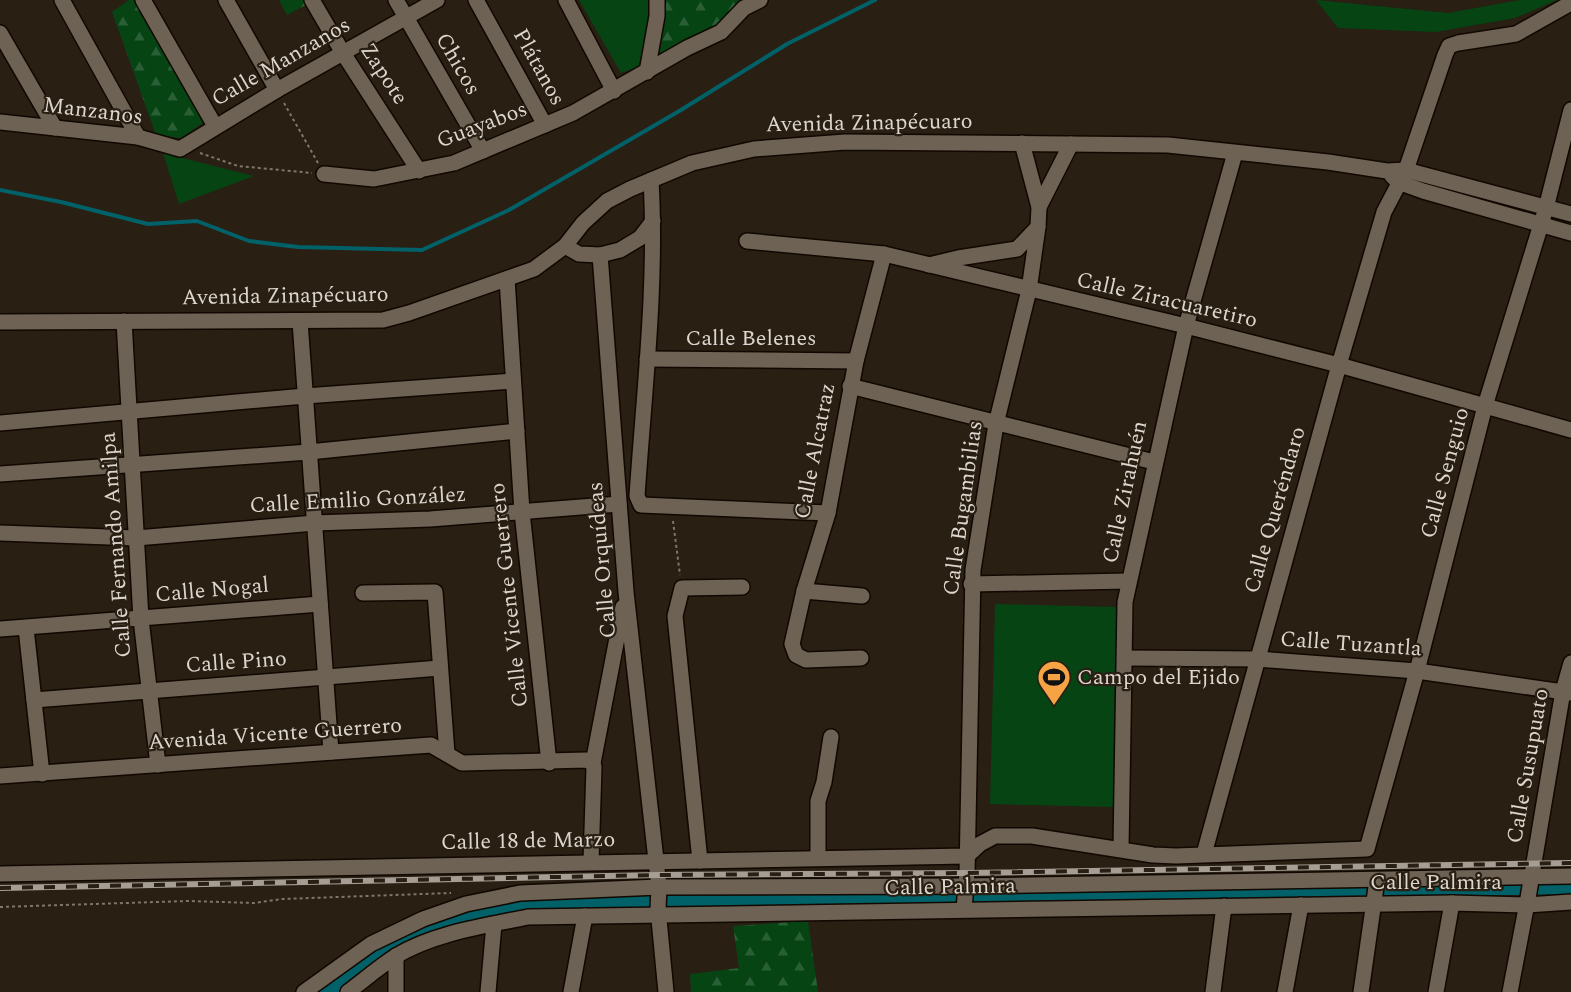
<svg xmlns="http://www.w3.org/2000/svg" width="1571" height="992" font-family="Spectral,serif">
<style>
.green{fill:#064414}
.forest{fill:url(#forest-firs)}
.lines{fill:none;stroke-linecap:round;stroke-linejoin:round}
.stream{stroke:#016169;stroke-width:4}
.canal{stroke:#016169;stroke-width:14}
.minor-casing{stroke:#110801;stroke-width:18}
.path{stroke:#7f776c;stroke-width:2;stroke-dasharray:3 3;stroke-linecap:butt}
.minor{stroke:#6e6254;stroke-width:15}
.rail-casing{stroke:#a69e95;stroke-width:6}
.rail{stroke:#291f12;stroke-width:4;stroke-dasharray:11;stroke-linecap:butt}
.labels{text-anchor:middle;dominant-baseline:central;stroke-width:4.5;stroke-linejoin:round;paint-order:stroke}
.street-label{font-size:22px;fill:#ddd6ce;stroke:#291f12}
.poi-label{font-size:22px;fill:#ddd6ce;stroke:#291f12;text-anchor:start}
</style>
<defs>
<pattern id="forest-firs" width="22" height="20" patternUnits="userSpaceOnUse" patternTransform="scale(1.5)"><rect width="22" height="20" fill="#064414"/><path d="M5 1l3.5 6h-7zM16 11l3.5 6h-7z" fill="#2a5e35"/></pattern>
</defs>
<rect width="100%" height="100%" fill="#291f12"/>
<g class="green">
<path d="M579,0H649L647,45L640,66L621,73Z"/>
<path d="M1316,0L1448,13L1520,0H1557L1515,18L1436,32L1338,28Z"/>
<path d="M163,153L254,176L179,204Z"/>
<path d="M995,604L1118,607L1113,807L990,804Z"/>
</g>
<g class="forest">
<path d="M129,0H135L204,122L181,138L156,135L112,12Z"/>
<path d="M279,0H304L306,5L287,15Z"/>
<path d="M664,0H746L719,25L658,55Z"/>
<path d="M808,921L818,992H691L690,974L739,968L733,926Z"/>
</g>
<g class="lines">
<path class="stream" d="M0,190L61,202L148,224L197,221L249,241L298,247L422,250L509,210L681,110L787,44L875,0"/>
<path class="canal" d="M327,992C358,970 389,945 424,930C456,916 492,910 526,903L1571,887"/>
<defs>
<g id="minor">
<path d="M62,0L138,137"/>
<path d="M143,0L215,126"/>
<path d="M226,0L277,90"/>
<path d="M312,0L343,53L419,171"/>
<path d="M396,0L483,151"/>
<path d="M476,0L545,125"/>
<path d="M566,0L614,91"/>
<path d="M0,33L55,128"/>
<path d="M647,72L657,16V0"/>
<path d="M0,122L138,137L180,149L277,90L437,0"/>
<path d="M324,174L374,179L454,163L573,113L687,48L721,32L744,8L760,0"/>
<path d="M1392,176L1398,182L1423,191L1571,233"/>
<path d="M651,180C657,285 644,392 637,496L641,505L828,513"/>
<path d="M1039,207L1071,144"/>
<path d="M747,241L884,254L1186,326L1339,365L1571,430"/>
<path d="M565,246L579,254L600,255L620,250L640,238L653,221"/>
<path d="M600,255L626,592L659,887L658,909L666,992"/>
<path d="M929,265L958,258L1017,249L1038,227"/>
<path d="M507,279L522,512L549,763"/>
<path d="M124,321L141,619L158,765"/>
<path d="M300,321L331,752"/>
<path d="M0,322L383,320L409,313L534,269L565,246L583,223L607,201L630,189L692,163L754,149L845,142L1168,145L1328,162L1387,171L1406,170L1571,214"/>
<path d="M647,359L856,361"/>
<path d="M850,386L1154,462"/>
<path d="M0,423L305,396L513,381"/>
<path d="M0,474L309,452L517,431"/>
<path d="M0,533L136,538L315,523L430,519L619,504"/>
<path d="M971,584L1129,581"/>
<path d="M804,591L862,596"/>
<path d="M363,593L435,592L447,754"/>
<path d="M26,628L42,774"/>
<path d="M0,629L320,604"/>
<path d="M861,658L806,660L796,655L792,644L804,591L828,513L856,361L884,254"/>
<path d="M1125,658L1257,659L1417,671L1571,693"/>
<path d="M34,700L440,668"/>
<path d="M0,776L431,745L462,763L586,760L593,763"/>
<path d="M1121,849L1125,602L1186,326L1235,153"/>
<path d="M1204,854L1339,365L1384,212L1406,170L1445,55L1449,46L1458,43L1516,34L1571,3"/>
<path d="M818,857V801L824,782L831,737"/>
<path d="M700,861L675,616L682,588L742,587"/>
<path d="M591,862L594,767L593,763L623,607"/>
<path d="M0,874L967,856L980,844L995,836H1032L1153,855L1176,856L1367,849L1417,671L1485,406L1546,208L1571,110"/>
<path d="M964,909L967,873L973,570L996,424L1029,290L1038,227L1039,207L1022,143"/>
<path d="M304,992L371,944L423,919L466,904L520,893L659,887L967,886L1571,876"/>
<path d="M348,992C364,980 379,967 396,956C434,933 484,926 528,917L1452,903L1527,905L1571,902"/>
<path d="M396,992V956"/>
<path d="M488,992L494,924"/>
<path d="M571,992L585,916"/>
<path d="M1213,992L1224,906"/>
<path d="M1285,992L1301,905"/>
<path d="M1361,992L1377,880"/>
<path d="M1436,992L1452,903"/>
<path d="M1510,992L1528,898L1563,691L1571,663"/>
</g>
</defs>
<use href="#minor" class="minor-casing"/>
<g class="path">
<path d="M284,103L318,163"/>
<path d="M200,153L238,166L312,173"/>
<path d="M673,521L680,575"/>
<path d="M0,907L188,901L254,903L282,899L451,893"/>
</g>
<use href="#minor" class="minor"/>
<defs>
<path id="rail" d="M0,888L657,875L967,873L1571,863"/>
</defs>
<use href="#rail" class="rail-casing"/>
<use href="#rail" class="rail"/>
</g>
<defs>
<symbol id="stadium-pin" viewBox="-11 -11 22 30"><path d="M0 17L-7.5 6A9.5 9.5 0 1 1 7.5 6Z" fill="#f5a345" stroke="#291f12"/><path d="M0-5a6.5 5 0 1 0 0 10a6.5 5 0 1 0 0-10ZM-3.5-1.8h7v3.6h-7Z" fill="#111"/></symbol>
</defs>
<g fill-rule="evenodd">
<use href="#stadium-pin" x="1035" y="658" width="38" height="52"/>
</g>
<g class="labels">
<g class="street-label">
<text transform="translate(281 62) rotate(-30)">Calle Manzanos</text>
<text transform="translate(458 64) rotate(60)">Chicos</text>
<text transform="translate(539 67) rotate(61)">Plátanos</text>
<text transform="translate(384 74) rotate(57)">Zapote</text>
<text transform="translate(93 111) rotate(7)">Manzanos</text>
<text transform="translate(869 123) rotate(-1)">Avenida Zinapécuaro</text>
<text transform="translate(482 125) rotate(-21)">Guayabos</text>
<text transform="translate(285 296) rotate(-1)">Avenida Zinapécuaro</text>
<text transform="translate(1167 300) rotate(13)">Calle Ziracuaretiro</text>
<text x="751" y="338">Calle Belenes</text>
<text transform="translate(815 451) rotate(-79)">Calle Alcatraz</text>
<text transform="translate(1445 473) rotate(-75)">Calle Senguio</text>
<text transform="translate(1125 492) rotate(-78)">Calle Zirahuén</text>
<text transform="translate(358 500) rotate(-3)">Calle Emilio González</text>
<text transform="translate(963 508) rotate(-82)">Calle Bugambilias</text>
<text transform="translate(1275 510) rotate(-74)">Calle Queréndaro</text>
<text transform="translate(116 545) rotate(-94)">Calle Fernando Amilpa</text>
<text transform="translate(602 560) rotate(-95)">Calle Orquídeas</text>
<text transform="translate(212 590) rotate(-5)">Calle Nogal</text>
<text transform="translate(509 595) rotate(-96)">Calle Vicente Guerrero</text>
<text transform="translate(1351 644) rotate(4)">Calle Tuzantla</text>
<text transform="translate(236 662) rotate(-4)">Calle Pino</text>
<text transform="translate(275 734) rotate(-4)">Avenida Vicente Guerrero</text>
<text transform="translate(1528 766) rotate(-80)">Calle Susupuato</text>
<text transform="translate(528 841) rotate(-1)">Calle 18 de Marzo</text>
<text x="1436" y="882">Calle Palmira</text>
<text transform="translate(950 887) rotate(-1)">Calle Palmira</text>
</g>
<g class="poi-label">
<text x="1077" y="677">Campo del Ejido</text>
</g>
</g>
</svg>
